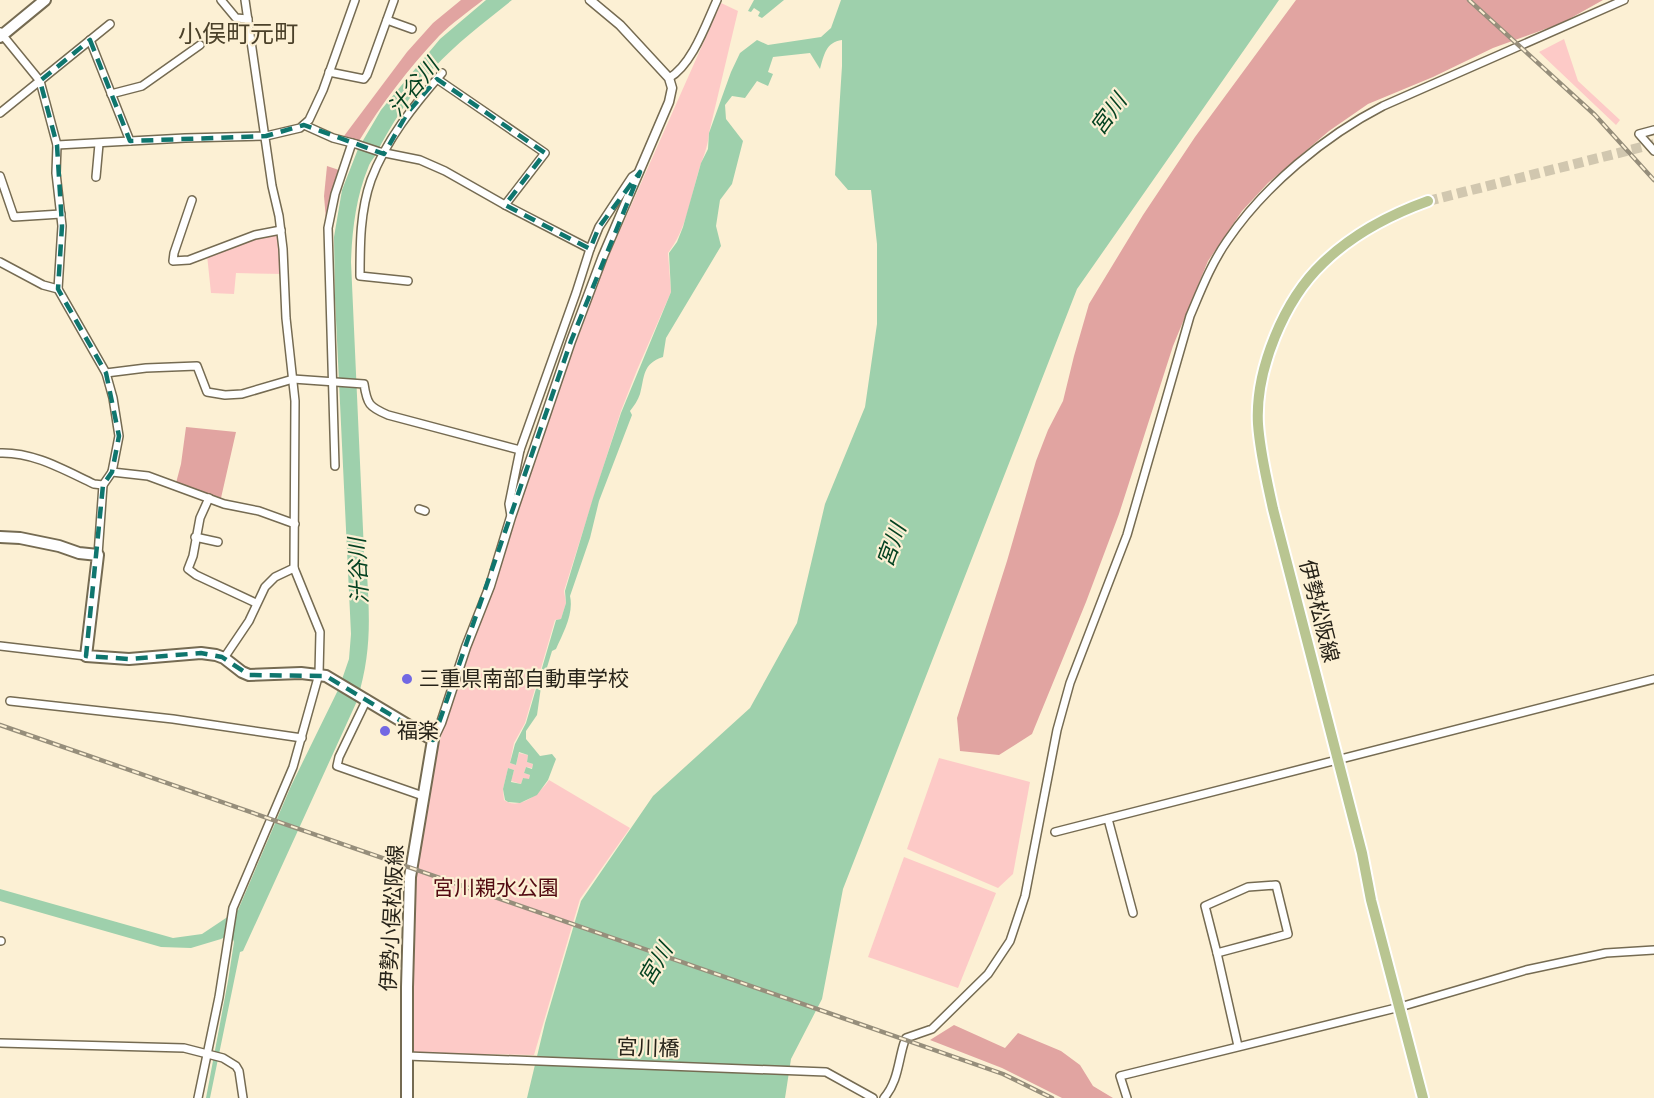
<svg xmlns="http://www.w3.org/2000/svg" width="1654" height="1098" font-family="Jost,'Noto Sans JP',sans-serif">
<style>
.green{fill:#fdcac7}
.forest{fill:#e1a4a1}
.water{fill:#9ed0ac}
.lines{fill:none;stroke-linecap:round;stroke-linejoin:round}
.primary-tunnel{stroke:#d1c7af;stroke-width:10;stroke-dasharray:10 5;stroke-linecap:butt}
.minor-casing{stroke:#756b52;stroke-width:10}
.tertiary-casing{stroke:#756b52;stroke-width:11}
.secondary-casing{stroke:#756b52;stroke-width:14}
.primary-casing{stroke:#fff;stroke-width:14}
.minor{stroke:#fff;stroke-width:7}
.tertiary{stroke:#fff;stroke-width:8}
.secondary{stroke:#fff;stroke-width:10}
.primary{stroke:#b9c591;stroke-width:10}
.rail-casing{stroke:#968e7b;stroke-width:4.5}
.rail{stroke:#fcf0d4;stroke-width:2;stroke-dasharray:7;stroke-linecap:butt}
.marked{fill:none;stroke:#0f766e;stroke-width:4.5;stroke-dasharray:12 8;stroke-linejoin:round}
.poi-dot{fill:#7268e3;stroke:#fcf0d4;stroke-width:2}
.labels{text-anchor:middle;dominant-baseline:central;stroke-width:4.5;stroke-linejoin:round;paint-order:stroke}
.street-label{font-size:21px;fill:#272319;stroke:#fcf0d4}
.poi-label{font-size:21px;fill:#272319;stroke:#fcf0d4;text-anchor:start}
.park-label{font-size:21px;fill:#530b12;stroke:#fcf0d4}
.water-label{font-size:22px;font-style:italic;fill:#044221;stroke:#fcf0d4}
.quarter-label{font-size:24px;fill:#4b412a;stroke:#fcf0d4}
</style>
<rect width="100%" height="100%" fill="#fcf0d4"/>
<g class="green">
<path d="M721,3L738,11L709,133C708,148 702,159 698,173C690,201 686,230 668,253L671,292L637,370L621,411L564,591L566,603L561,619L555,620L525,723L514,743L510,763L516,765L519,753L528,755L527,762L533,764L532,768L526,767L524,773L530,775L529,780L523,778L521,784L511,781L514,770L508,768L503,789L504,800C520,811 540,793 549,780L630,828L580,899L534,1055L407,1053L411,868L423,796L445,723L511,517L606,262Z"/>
<path d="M1564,39L1578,81L1620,120L1616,125L1539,52Z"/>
<path d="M281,230L284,274L236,273L234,294L211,293L207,255L227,245Z"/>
<path d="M939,758L1030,782L1013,874L998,888L907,849Z"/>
<path d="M904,857L996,893L958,988L868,957Z"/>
</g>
<g class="forest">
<path d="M461,0H483C468,12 452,23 439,36C408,69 382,103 359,141L344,136L407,52L433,23Z"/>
<path d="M1296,0H1603L1562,23L1493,48L1433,77L1368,104L1329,131L1268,183L1242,211L1208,261L1173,346L1119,514L1086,602L1032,734L999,755L960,751L957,718L1007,561L1036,461L1048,430L1063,401L1074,356L1089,304L1143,215L1195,137Z"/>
<path d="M327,166L339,170L326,220L324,196Z"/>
<path d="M186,427L236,432L221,498L176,483L181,464Z"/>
<path d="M954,1025L1005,1048L1018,1033L1061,1051L1080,1065L1093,1086L1113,1098H1062L1002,1068L930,1040Z"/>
</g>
<g class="water">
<path d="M486,0H512C485,22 456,43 433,69C410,95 390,126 375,156C372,160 369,164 368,168C356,197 352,231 351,262L365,574H367C370,623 371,654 357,701L243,951L240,952L210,1098H206L228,981L234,942L231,934L221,939L191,948L161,947L0,901V889L173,938L202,934L238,910L291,786L339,688L349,659L351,634L335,298L334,237L342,190L358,149L381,110L440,39Z"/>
<path d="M754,0H784L762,18L758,16L760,12L754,8L751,12L748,11Z"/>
<path d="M841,0H1279L1077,289L843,889L822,999L791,1059L785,1098H527L545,1023L581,901L653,796L750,708L797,623L825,504L865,407L877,324V244L871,190H848L835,175L842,66V40C826,42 824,55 820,69L810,53L773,57L768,72L773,74L768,86L757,81L745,98L732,96L725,105L726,119L743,141L732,184L720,200L716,226L721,246L666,338L663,357C642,364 645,376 640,394C638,400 634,406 630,411L632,415L599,501L590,538L570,596C574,614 563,633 556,649L552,651L541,687L537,715L526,731V739L540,756L552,754L556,759L548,780L537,795L520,803L508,802L505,800L503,789L508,768L514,770L511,782L521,784L523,778L529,779L530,775L524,773L526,767L532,769L533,764L527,762L528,755L519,752L516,765L510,763L515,744L526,723L556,620L561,619L566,603L565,591L593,498L621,413L671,292L669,253L677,242L683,227L701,163L708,149L709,133L731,72L740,53L757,40L768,45L821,37L831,28Z"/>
</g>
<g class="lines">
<path class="primary-tunnel" d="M1428,201L1654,144"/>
<defs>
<g id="minor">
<path d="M221,0L236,18L248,19"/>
<path d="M387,20L412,29"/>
<path d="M0,32L40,81L57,145L56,173L62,226L58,289L106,373L113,398L119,436L112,472L103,485L98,555"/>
<path d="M90,40L130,141"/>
<path d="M329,72L364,79L367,75L394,0"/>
<path d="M669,78C692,65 706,24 717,0"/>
<path d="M437,79L545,153L505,205"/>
<path d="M111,94L142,86L200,45"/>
<path d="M0,113L110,24"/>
<path d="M304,125L333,138L356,144L380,152L420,160L445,171L505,205L590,249"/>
<path d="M1654,130L1639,134L1654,151"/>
<path d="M57,145L185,138L266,136L300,128L309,120L323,90L355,0"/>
<path d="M0,176L14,217L61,214"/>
<path d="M96,177L99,144"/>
<path d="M192,200L174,253L173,261L189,260L255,235L281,230"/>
<path d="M0,262L43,285L58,289"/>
<path d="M408,281L360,276C360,245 360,211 371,180C386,140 414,105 442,73"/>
<path d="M106,373L146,368L197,366L207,392L225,395L242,394L293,379L364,384C367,404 369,407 388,415L520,450L509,504L511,516"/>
<path d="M520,450L576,293L590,249L599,227L632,177L638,173"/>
<path d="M0,453C34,452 64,470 94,484L103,485"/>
<path d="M335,466L328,228L335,194L352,143"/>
<path d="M112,472L148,476L224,504L259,511L295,524"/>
<path d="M209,498L200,518L193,556L188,569L196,575L256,603"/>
<path d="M419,509L425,511"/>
<path d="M195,537L218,542"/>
<path d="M0,646L86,656"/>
<path d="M224,658L249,621L265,587L275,577L294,568"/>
<path d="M367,699L339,757L337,766L423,796"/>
<path d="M10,701L173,719L302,738"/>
<path d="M1108,819L1133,913"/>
<path d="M1055,832L1654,679"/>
<path d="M1276,885L1288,934L1217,953L1205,906L1248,887Z"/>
<path d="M0,941H1"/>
<path d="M1217,953L1238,1046"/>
<path d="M906,1038L932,1029L988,974L1010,941L1025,896L1057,730L1070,683L1127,535L1190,316C1201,290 1211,264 1227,241C1264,186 1325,136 1383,106L1624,0"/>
<path d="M0,1043L184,1048L223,1058L236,1066L239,1071L243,1098"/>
<path d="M407,1056L826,1072L873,1098"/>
<path d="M198,1098L219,997L233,908L293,767L319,674L320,632L294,568L295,401L286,318L283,249L279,216L272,186L245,0"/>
<path d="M884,1098C898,1082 898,1062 904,1043"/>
<path d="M1127,1098L1120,1076L1400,1007L1526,970L1606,953L1654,950"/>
</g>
<path id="tertiary" d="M433,740L441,723L466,647L490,586L511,517L571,341L603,256L669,102L672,88L669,78L620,25L590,0"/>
<g id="secondary">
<path d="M0,37L45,0"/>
<path d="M0,537L20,538L59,546L79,553L98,555L86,656L129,659L201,653L216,655L224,658L242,672L249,675L301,673L326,676L433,740L410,877L407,987V1098"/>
</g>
<path id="primary" d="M1423,1098L1371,900L1362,853L1273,509C1267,481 1260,453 1258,424C1255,370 1284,300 1323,263C1353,234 1389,215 1428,201"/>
</defs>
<use href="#minor" class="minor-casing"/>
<use href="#tertiary" class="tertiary-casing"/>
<use href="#secondary" class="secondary-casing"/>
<use href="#primary" class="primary-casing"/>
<use href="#minor" class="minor"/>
<use href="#tertiary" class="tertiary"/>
<use href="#secondary" class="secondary"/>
<use href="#primary" class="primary"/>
<defs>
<g id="rail">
<path d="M1469,0L1595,115L1654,180"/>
<path d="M0,725L840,1017L1003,1074L1052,1098"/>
</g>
</defs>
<use href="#rail" class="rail-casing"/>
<use href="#rail" class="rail"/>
</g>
<path class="marked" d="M90,40L130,141L266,136L304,125L384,154L408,112L437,79L545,153L505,205L590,249L599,227L640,172L571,341L433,740L326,676L249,675L222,657L201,653L129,659L86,656L103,485L112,472L119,436L106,373L58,289L62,226L57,145L40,81Z"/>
<g class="poi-dot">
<circle cx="407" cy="679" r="6"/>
<circle cx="385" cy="731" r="6"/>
</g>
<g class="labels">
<g class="street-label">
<text transform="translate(1319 611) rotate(76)">伊勢松阪線</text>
<text transform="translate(392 918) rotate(-87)">伊勢小俣松阪線</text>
<text transform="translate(648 1048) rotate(2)">宮川橋</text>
</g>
<g class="poi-label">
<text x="419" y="679">三重県南部自動車学校</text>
<text x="397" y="731">福楽</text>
</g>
<g class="park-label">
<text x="496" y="888">宮川親水公園</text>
</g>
<g class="water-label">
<text transform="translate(413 87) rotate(-51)">汁谷川</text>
<text transform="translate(1108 114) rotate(-54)">宮川</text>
<text transform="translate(891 545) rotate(-70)">宮川</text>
<text transform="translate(358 571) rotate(-93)">汁谷川</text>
<text transform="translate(655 964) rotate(-59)">宮川</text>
</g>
<g class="quarter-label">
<text x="238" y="33">小俣町元町</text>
</g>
</g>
</svg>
